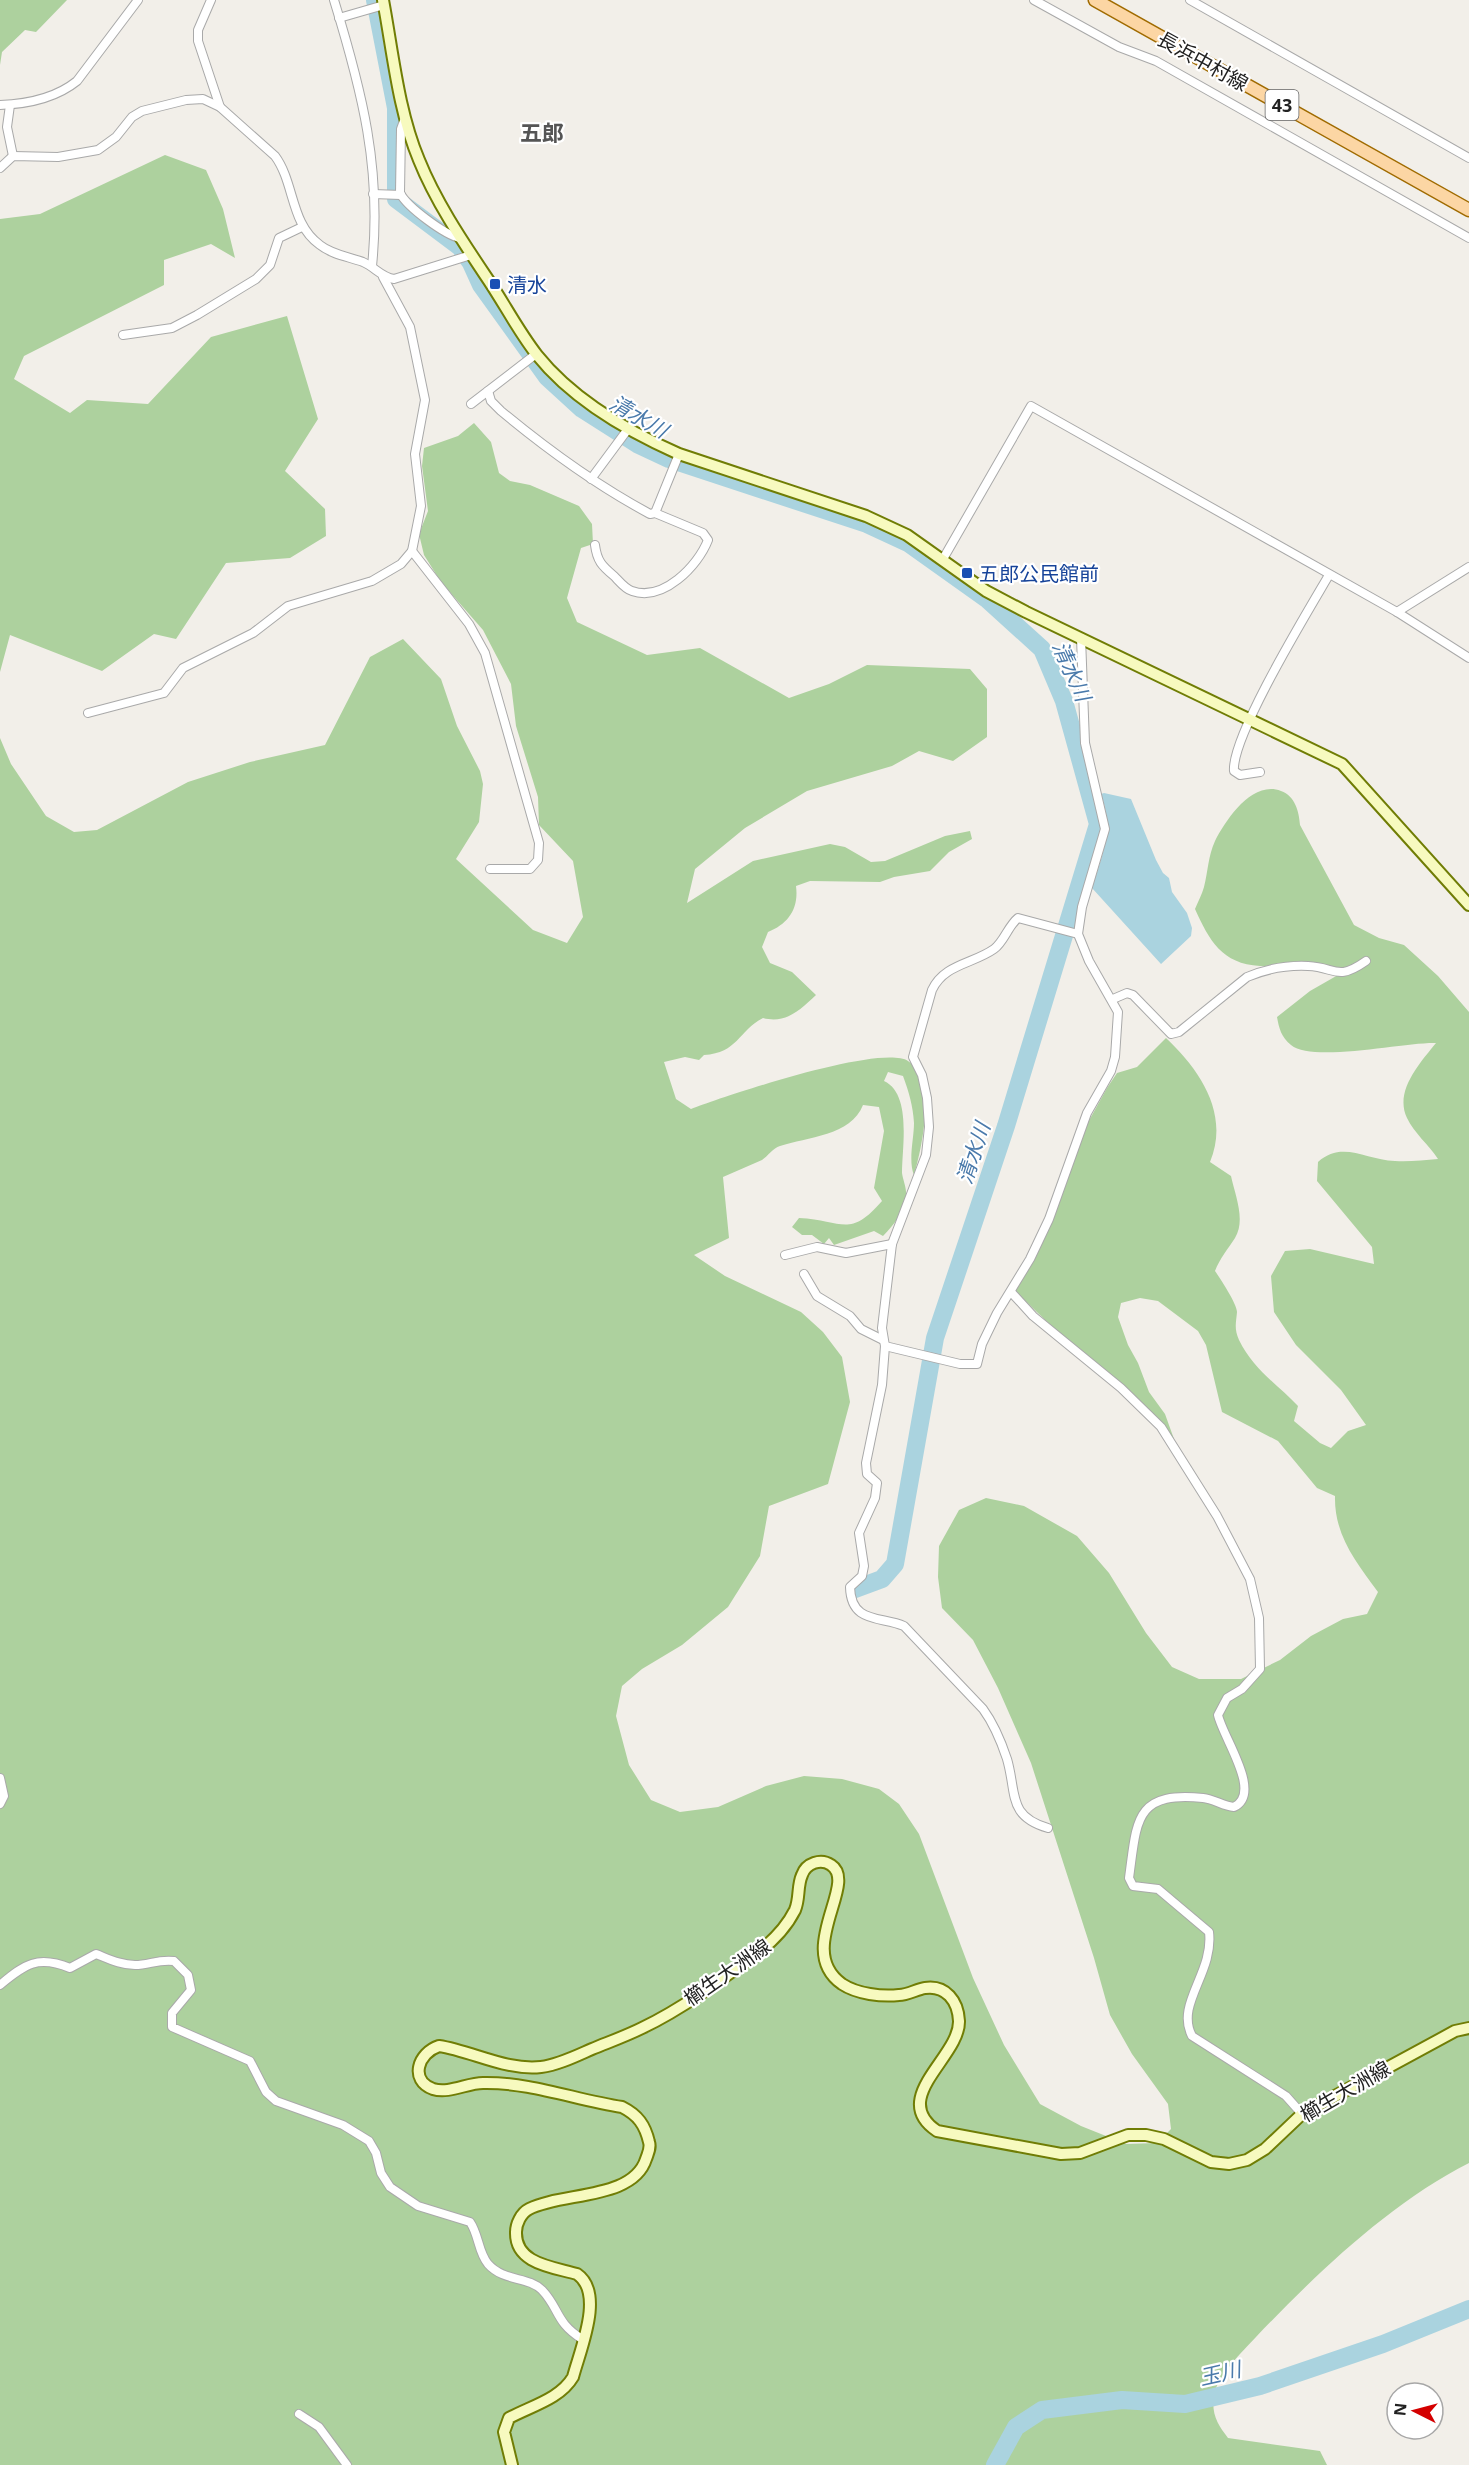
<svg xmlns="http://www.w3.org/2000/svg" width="1469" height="2465" font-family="'Open Sans','Noto Sans JP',sans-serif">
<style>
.forest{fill:#add19e}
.water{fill:#aad3df}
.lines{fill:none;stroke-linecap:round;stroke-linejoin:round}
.river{stroke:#aad3df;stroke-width:18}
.street-casing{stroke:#a9a9a9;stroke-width:10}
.secondary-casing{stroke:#707d05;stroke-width:14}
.primary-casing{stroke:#a06b00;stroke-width:15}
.street{stroke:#fff;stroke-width:8}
.secondary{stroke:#f7fabf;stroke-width:10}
.primary{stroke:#fcd6a4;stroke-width:12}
.transit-dot{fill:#1a4fb4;stroke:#fff;stroke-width:2}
.labels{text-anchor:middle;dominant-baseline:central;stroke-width:4.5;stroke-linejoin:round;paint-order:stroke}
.shield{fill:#fff;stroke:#646464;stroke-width:1.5}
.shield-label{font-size:18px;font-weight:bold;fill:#222}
.street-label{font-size:20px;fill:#222;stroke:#fff}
.transit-label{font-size:20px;fill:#164399;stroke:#fff;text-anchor:start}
.water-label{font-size:21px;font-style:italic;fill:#4a7aab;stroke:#fff}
.quarter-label{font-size:22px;font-weight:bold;fill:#555;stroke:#fff}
</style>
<rect width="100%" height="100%" fill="#f2efe9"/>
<g class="forest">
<path d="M0,0H67L36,32L25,30L2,52L0,65Z"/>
<path d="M165,155L206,170L223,209L235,258L211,244L164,260V285L24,356L14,379L70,413L87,400L148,404L211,337L287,316L318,419L285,471L325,509L326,536L290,558L226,563L176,639L154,634L102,671L10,635L0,672V219L40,214Z"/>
<path d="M474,423L491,442L499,473L510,481L530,485L579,506L592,524L593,544L581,548L567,598L577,622L647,655L700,648L789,698L829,684L867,665L970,669L987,689V737L953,761L919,751L892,766L807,791L745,828L695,869L687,903L753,861L830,844L845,847L871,862L885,861L945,836L970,831L972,839L949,852L930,871L894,877L880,882L810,881L796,886C799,909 788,924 768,932L762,947L770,963L792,972L816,995C800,1010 786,1024 763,1018C738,1031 738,1053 704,1055L699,1060L685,1057L664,1062L676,1099L691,1109C725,1096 880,1044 908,1061C937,1080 922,1148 914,1175C908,1160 914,1139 914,1123C913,1106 909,1092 903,1076L888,1072L884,1081C912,1094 902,1147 902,1173C903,1180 907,1189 906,1196C904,1212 894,1225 883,1236L874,1231L834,1245L829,1238L824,1244L812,1235H802L792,1227L799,1218C843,1220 849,1239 882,1201L874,1188L884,1131L879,1107L863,1105C851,1136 807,1137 780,1146C773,1148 768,1156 762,1160C749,1166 736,1171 723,1177L729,1238L694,1255L725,1276L801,1312L823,1332L842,1357L850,1402L828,1484L769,1506L760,1556L728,1607L682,1645L642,1669L622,1686L616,1716L629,1765L651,1800L680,1812L718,1807L766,1786L804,1776L842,1779L879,1789L899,1804L919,1834L973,1978L1004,2045L1040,2104L1081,2126L1126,2144L1157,2143L1171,2129L1168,2104L1132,2054L1110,2015L1094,1958L1031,1763L998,1688L973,1640L942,1608L938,1577L939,1546L959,1510L986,1498L1024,1506L1077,1536L1109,1573L1146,1633L1172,1667L1199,1679H1241L1280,1660L1311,1636L1343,1619L1367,1614L1378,1592C1356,1562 1334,1535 1335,1496L1317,1488L1278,1441L1222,1412L1206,1345L1198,1331L1158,1301L1140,1298L1121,1303L1118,1317L1128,1345L1138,1363L1149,1392L1165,1414L1174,1439L1163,1425L1063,1337L1014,1290L1086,1126L1107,1088L1117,1073L1137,1067L1166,1038C1200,1070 1230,1114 1210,1162L1231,1176C1235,1195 1246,1220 1235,1238C1228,1249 1220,1258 1215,1271C1220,1278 1237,1304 1237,1312C1236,1323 1234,1329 1239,1340C1253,1369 1277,1384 1298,1406L1294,1421L1320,1443L1331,1448L1348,1431L1366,1425L1341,1390L1296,1345L1274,1312L1271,1276L1285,1251L1310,1249L1374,1264L1372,1247L1317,1181L1318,1162C1342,1140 1366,1160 1395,1161C1409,1162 1424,1160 1438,1159C1429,1145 1414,1133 1407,1118C1394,1091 1420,1063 1436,1043C1404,1042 1313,1063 1291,1045C1281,1037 1279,1028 1277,1017L1310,991L1338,975C1322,972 1304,965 1288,964C1279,963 1269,967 1260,966C1222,964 1209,940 1195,909C1198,902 1202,894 1204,887C1208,872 1208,856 1215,841C1226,820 1252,780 1281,791C1295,796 1299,811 1300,825L1354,925L1379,938L1404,945L1438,976L1469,1012V2163C1390,2203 1316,2274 1256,2337C1243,2351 1216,2377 1214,2396C1211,2414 1218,2425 1228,2438L1320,2451L1327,2465H0V738L11,764L46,816L74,832L97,830L188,782L250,762L325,745L370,657L403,639L441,679L457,726L480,771L483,784L479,822L456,859L533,930L567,943L583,917L573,861L539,825L538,797L516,726L511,684L483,630L441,582L424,555L419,534L428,511L422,466L424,448L458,436Z"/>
</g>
<path class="water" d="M1104,793L1131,799L1156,860L1163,873L1169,878L1172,892L1187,913L1192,928L1191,936L1161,964L1092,888C1103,853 1114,830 1101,794Z"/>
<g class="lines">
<g class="river">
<path d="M375,0L396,108V199L460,247L471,263L481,285L547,377L582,409L637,444L669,459L867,524L908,543L988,600L1042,649L1064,701L1098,824L1006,1126L935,1338L895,1564L882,1579L855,1589"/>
<path d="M995,2465L1016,2427L1042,2410L1122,2400L1185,2404L1260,2386L1383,2344L1469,2309"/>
</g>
<defs>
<g id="street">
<path d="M211,0L198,30V41L220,107"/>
<path d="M334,0C362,91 382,169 372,266"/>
<path d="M1034,0L1119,47L1156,61L1469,238"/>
<path d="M1190,0L1469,158"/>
<path d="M339,18L384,5"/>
<path d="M0,105C27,104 56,98 77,81L138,0"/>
<path d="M10,105L7,127L13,156"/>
<path d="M405,118L401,129L400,193C407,207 445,235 460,238"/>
<path d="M0,168L13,156L58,157L98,150L116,137L132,117L142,111L186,100L203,99L220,107L275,156C295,183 290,224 320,245C331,254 349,257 363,262C375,267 381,277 394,279L471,255"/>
<path d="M373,194L401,195"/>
<path d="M123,335L172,328L197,315L256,279L270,265L279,238L302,227"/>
<path d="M488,391L491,401L501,411C548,450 596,485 650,514L655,513L703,533L708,540C698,566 663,602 632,591C625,589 619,581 614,576C602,566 597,561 595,545"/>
<path d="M471,404L536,354"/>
<path d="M591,479L628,429"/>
<path d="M655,513L679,454"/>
<path d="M412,551L469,624L485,653L539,843L538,860L530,869H490"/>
<path d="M943,559L1031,406L1397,612L1469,658"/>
<path d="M1397,612L1469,567"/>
<path d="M88,713L164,693L183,668L253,633L288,606L372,581L401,564L412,551L421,506L415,454L425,400L410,327L383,277"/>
<path d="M1260,772L1240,775L1234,771C1231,737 1308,611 1329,575"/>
<path d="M1113,999L1127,993L1133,995L1171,1034L1179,1032L1247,977C1266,969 1287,965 1308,966C1336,967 1336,982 1366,961"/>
<path d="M785,1255L817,1247L846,1253L892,1244"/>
<path d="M804,1274L817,1296L850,1316L861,1329L883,1340"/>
<path d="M1011,1292L1033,1316L1121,1388L1161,1427L1217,1516L1250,1579L1259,1618L1260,1669L1242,1689L1227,1698L1218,1715C1223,1738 1263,1793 1234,1807C1223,1806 1214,1799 1203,1798C1134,1791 1137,1821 1129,1878L1133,1886L1158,1889L1209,1932C1214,1973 1175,2004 1192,2036L1286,2096L1302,2114"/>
<path d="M885,1346L960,1364H977L982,1344L997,1313L1030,1259L1049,1219L1087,1113L1111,1071L1115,1057L1118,1012L1089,961L1078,934L1082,907L1105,829L1085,743L1081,638"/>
<path d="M0,1778L4,1796L0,1804"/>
<path d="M1048,1828C1007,1816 1017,1793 1007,1759C1001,1741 994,1724 983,1709L904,1626C881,1616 851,1624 850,1587L862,1576L864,1566L859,1533L875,1498L877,1483L867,1474L866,1463L882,1385L885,1346L882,1328L892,1244L926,1155L929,1127L927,1098L922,1075L913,1057L932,990C944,964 973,964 994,949C1004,942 1008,926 1018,918L1078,934"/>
<path d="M0,1985C25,1964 38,1955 70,1968L96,1954C109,1959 121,1965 135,1965C149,1965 158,1959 174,1961L188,1975L191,1990L172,2013V2027L250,2061L266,2092L276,2101L343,2125L369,2141L376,2153L381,2173L390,2187L418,2206L470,2222C479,2235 478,2252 488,2264C504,2282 528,2276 542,2290C560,2309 555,2322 582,2339"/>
<path d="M299,2414L319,2427L347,2465"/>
</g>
<g id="secondary">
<path d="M383,0C393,53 398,110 419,160C435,200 461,239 485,275C503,301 518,331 537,355C573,400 627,431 679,454L866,516L907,535L986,591L1026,612L1342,764L1469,905"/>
<path d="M512,2465L504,2432L509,2418C531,2406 560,2399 573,2377C580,2350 605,2293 577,2274C553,2267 515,2264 516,2232C516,2224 521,2213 529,2209C562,2192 633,2200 646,2159C648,2153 651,2148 649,2142C645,2125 638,2115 622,2107C576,2100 530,2082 483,2083C467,2083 449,2094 433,2089C409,2080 418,2053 439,2046C472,2051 507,2071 541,2067C558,2065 576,2056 592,2049C609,2042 626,2036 642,2028C682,2009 721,1980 756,1954C772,1942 786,1928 795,1910C800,1898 797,1886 802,1875C806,1863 821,1858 831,1865C859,1883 794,1950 842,1984C857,1994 882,1997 899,1995C908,1995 917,1989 925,1988C946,1985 958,2001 959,2021C960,2057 888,2098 937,2131L1061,2154L1080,2153L1128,2135H1146L1164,2139L1211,2162L1229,2164L1247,2160L1265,2149L1302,2114L1455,2031L1469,2028"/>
</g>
<path id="primary" d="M1095,0L1469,210"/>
</defs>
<use href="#street" class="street-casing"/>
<use href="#secondary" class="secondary-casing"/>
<use href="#primary" class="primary-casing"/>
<use href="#street" class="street"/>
<use href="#secondary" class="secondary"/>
<use href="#primary" class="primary"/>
</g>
<g class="transit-dot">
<rect x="489" y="278" width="12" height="12" rx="3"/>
<rect x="961" y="567" width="12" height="12" rx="3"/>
</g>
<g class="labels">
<rect class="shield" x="1265.5" y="90" width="33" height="30" rx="4.5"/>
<g class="shield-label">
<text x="1282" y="105">43</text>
</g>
<g class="street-label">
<text transform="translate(1203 61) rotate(29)">長浜中村線</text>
<text transform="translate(727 1972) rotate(-35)">櫛生大洲線</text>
<text transform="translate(1345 2091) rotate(-30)">櫛生大洲線</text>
</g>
<g class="transit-label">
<text x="507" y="284">清水</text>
<text x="979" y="573">五郎公民館前</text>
</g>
<g class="water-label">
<text transform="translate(639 416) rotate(30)">清水川</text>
<text transform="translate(1072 671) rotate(66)">清水川</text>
<text transform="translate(973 1153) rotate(-72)">清水川</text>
<text transform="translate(1220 2373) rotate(-13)">玉川</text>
</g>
<g class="quarter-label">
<text x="542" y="132">五郎</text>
</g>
</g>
<g transform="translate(1415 2411) rotate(276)"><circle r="28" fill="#ffffff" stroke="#a7a7a7" stroke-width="1.5"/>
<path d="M0-4.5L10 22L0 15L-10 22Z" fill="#d40000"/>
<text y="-9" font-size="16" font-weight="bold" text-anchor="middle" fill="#222222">N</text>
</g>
</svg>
